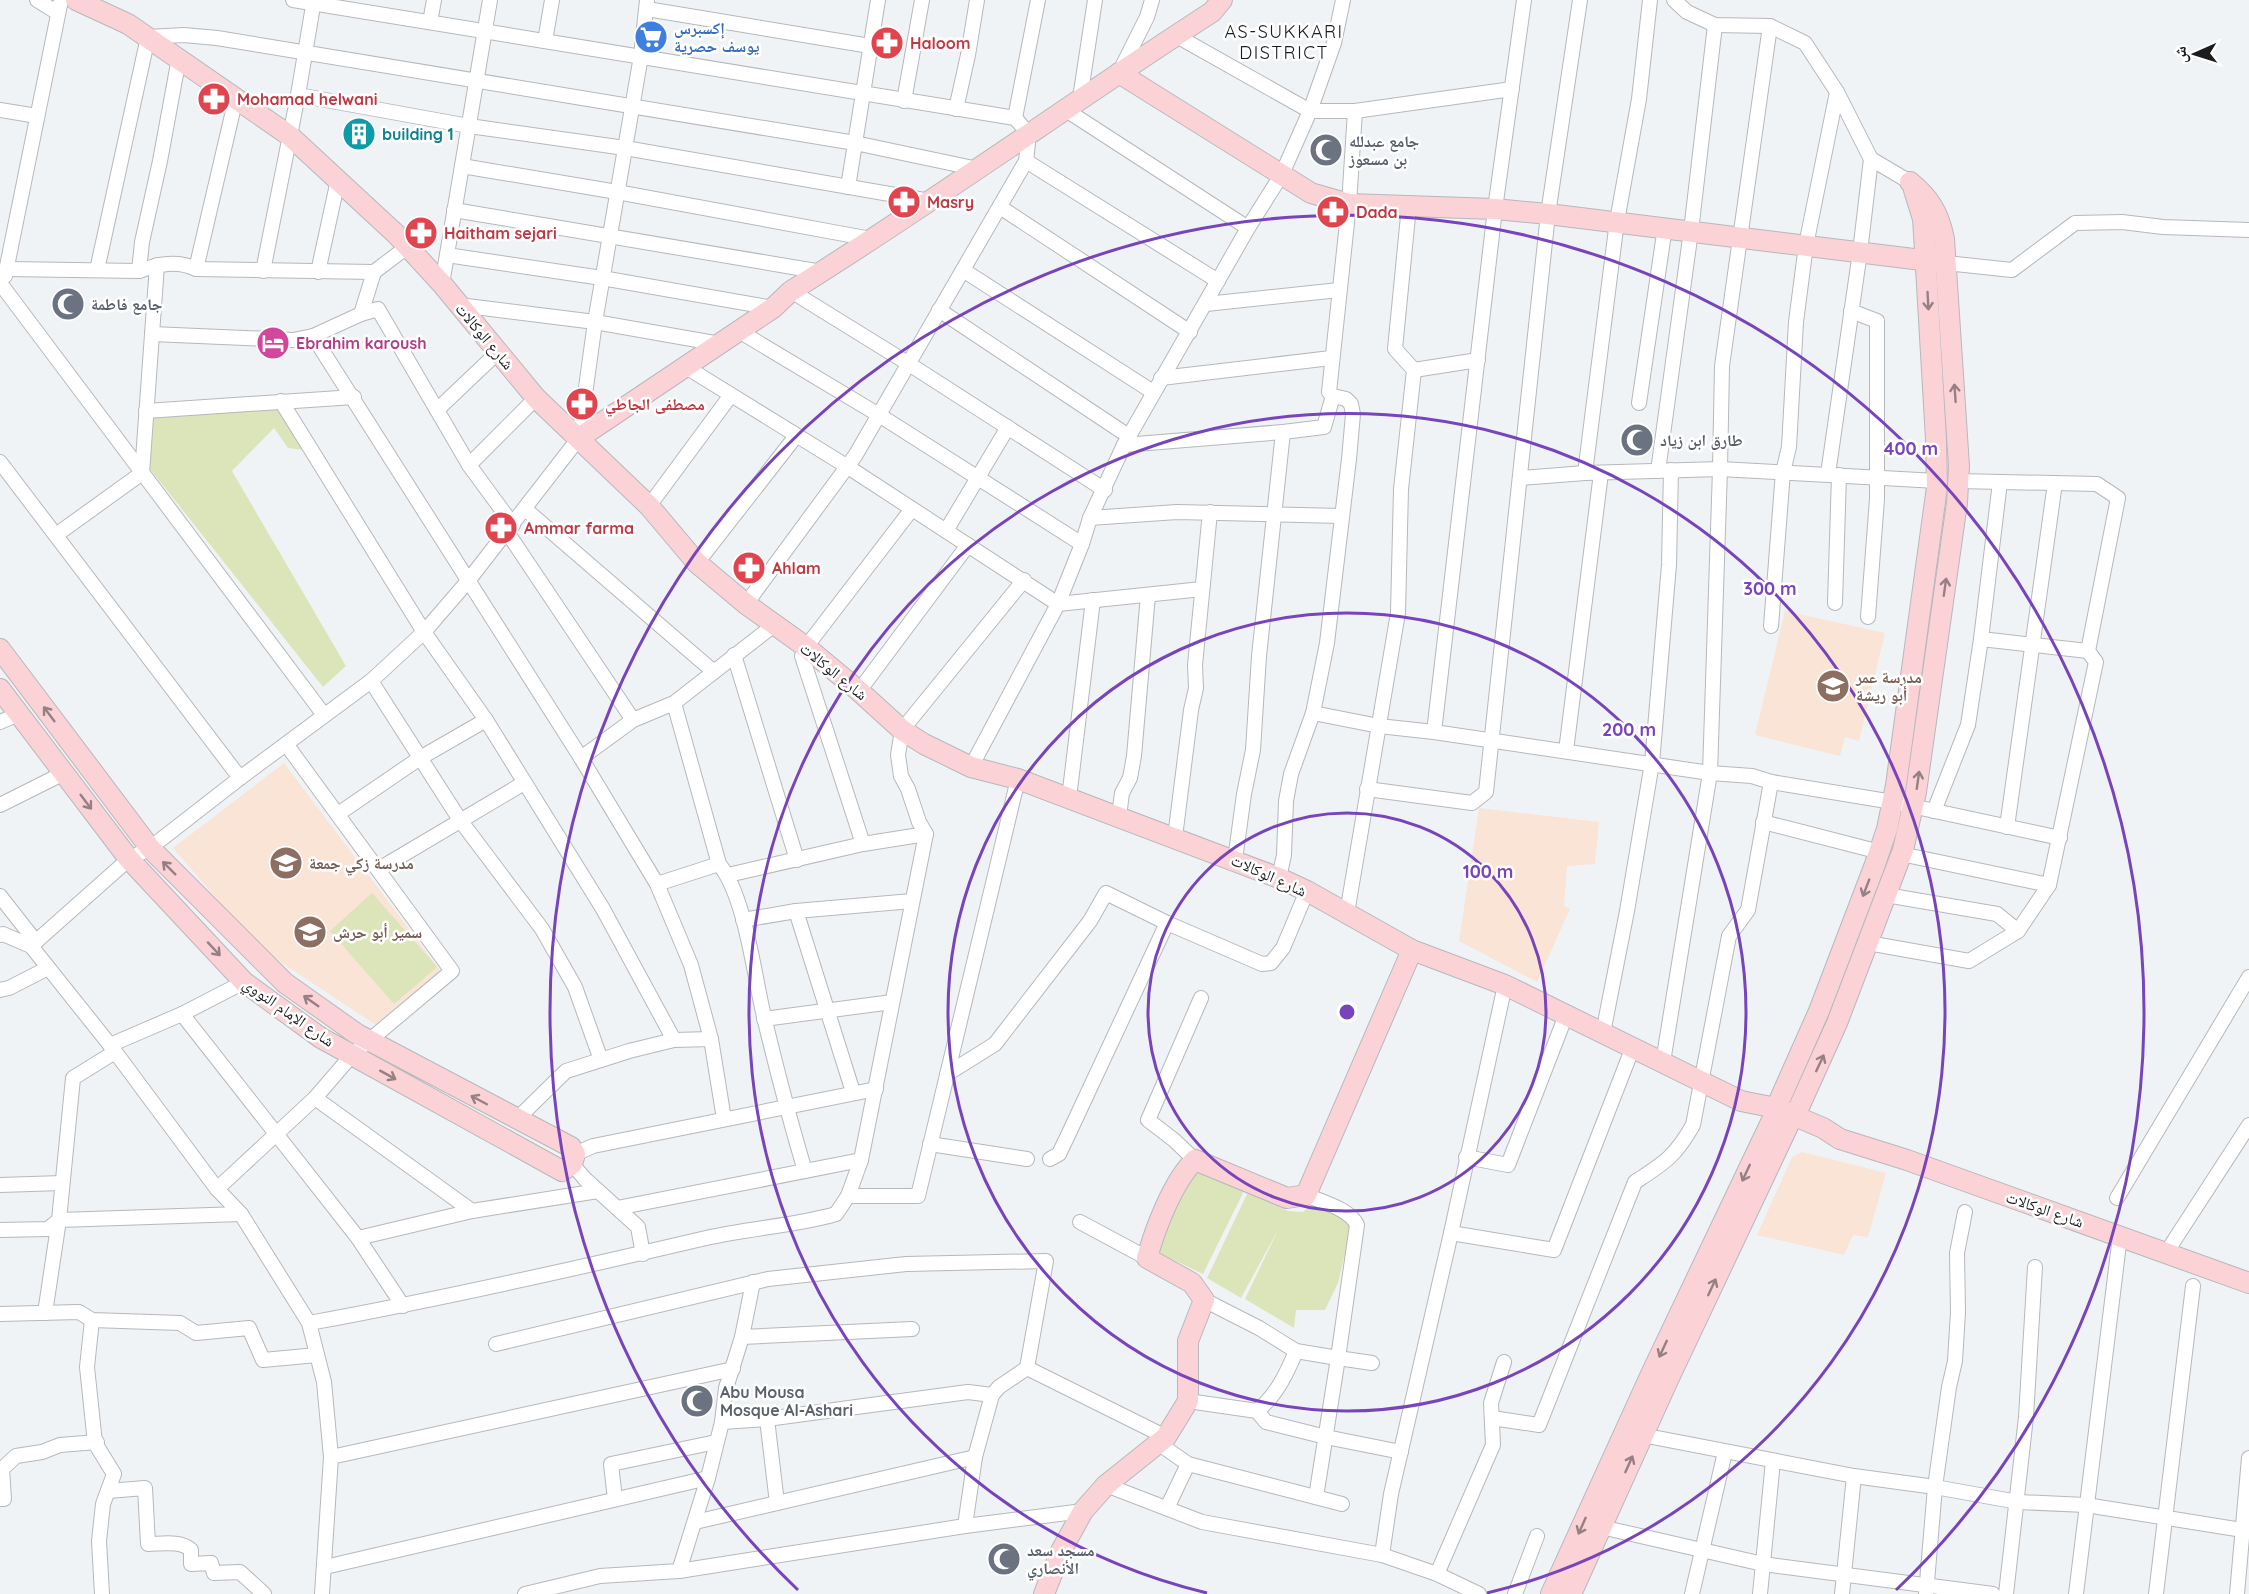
<svg xmlns="http://www.w3.org/2000/svg" width="2249" height="1594" font-family="Quicksand,'Noto Naskh Arabic',sans-serif">
<style>
.education{fill:#f9e4d5}
.green{fill:#dce5ba}
.lines{fill:none;stroke-linecap:round;stroke-linejoin:round}
.street-casing{stroke:#b6b8bc;stroke-width:16}
.secondary-casing{stroke:#b6b8bc;stroke-width:22}
.street{stroke:#fff;stroke-width:14}
.secondary{stroke:#fbd2d6;stroke-width:20}
.oneway{stroke:#968083}
.ring{fill:none;stroke:#7844bb;stroke-width:3}
.labels{text-anchor:middle;dominant-baseline:central;stroke-width:5;stroke-linejoin:round;paint-order:stroke}
.shop-label{font-size:16px;font-weight:bold;fill:#366cbe;stroke:#fff;text-anchor:start}
.health-label{font-size:16px;font-weight:bold;fill:#be3a42;stroke:#fff;text-anchor:start}
.culture-label{font-size:16px;font-weight:bold;fill:#0d838f;stroke:#fff;text-anchor:start}
.worship-label{font-size:16px;font-weight:bold;fill:#5b616d;stroke:#fff;text-anchor:start}
.street-label{font-size:16px;fill:#1b1c1e;stroke:#fff}
.hotel-label{font-size:16px;font-weight:bold;fill:#b23c85;stroke:#fff;text-anchor:start}
.education-label{font-size:16px;font-weight:bold;fill:#785e54;stroke:#fff;text-anchor:start}
.neighbourhood-label{font-size:18px;letter-spacing:1.5px;fill:#1b1c1e;stroke:#fff}
.centre{fill:#7844bb;stroke:#fff;stroke-width:3}
.ring-label{font-size:18px;text-anchor:middle;font-weight:bold;fill:#7844bb;stroke:#fff;stroke-width:5;stroke-linejoin:round;paint-order:stroke}
</style>
<rect width="100%" height="100%" fill="#f0f3f6"/>
<g class="education">
<path d="M1785,611L1885,633L1859,741L1845,737L1840,756L1755,735Z"/>
<path d="M284,763L440,970L379,1027L282,963L248,935L173,848Z"/>
<path d="M1479,808L1599,822L1595,864L1567,866L1564,906L1570,909L1537,982L1459,941Z"/>
<path d="M1802,1152L1886,1173L1868,1237L1853,1235L1844,1255L1757,1235L1792,1157Z"/>
</g>
<g class="green">
<path d="M281,408L304,450L288,448L274,428L232,471L346,666L323,687L150,469L153,416Z"/>
<path d="M372,893L437,967L394,1004L330,931Z"/>
<path d="M1202,1170L1245,1189L1203,1274L1157,1252L1190,1172Z"/>
<path d="M1248,1192L1288,1211L1303,1212L1313,1203L1348,1221L1351,1228L1338,1283L1325,1310H1296L1294,1328L1245,1299L1278,1230L1241,1298L1207,1278Z"/>
</g>
<g class="lines">
<defs>
<g id="street">
<path d="M37,0L58,13"/>
<path d="M293,0L1015,118L1029,134L1026,161L855,456L746,604"/>
<path d="M1674,0L1687,12L1715,25L1770,26L1805,43L1837,92L1871,159L1910,182"/>
<path d="M647,9L870,46"/>
<path d="M430,22L434,0"/>
<path d="M1175,35L1310,111H1355L1512,89"/>
<path d="M545,41L552,0"/>
<path d="M1120,71L1147,17L1152,0"/>
<path d="M298,95L469,126L625,148L930,201"/>
<path d="M1080,98L1095,0"/>
<path d="M904,101L922,0"/>
<path d="M956,109L968,55L977,0"/>
<path d="M0,110L37,116"/>
<path d="M1066,110L1248,228"/>
<path d="M1015,118L1038,0"/>
<path d="M1026,161L1218,281"/>
<path d="M462,166L617,192L871,239"/>
<path d="M848,187L878,0"/>
<path d="M1000,207L1190,332"/>
<path d="M454,210L822,272"/>
<path d="M447,255L602,278L773,308"/>
<path d="M1946,263L2012,270L2075,223L2122,222L2163,227L2249,230"/>
<path d="M7,269L139,271C159,264 177,260 196,269L374,272L407,247"/>
<path d="M196,269L236,98"/>
<path d="M97,270L148,37L184,35L217,38L855,143L978,169"/>
<path d="M963,270L1153,392"/>
<path d="M139,271L142,242L160,161L179,58"/>
<path d="M263,271L298,95L314,0"/>
<path d="M318,272L338,180"/>
<path d="M5,276L61,0"/>
<path d="M0,283L324,715"/>
<path d="M442,284L490,0"/>
<path d="M791,291L909,364L1105,490"/>
<path d="M1206,304L1339,290"/>
<path d="M459,305L595,322L720,344"/>
<path d="M939,310L1130,437"/>
<path d="M1851,311L1877,321V499L1868,617"/>
<path d="M361,314L378,309L469,465L513,525"/>
<path d="M739,331L879,415L1082,544"/>
<path d="M152,334L293,340L313,336L361,314L374,272"/>
<path d="M313,336L581,758L657,884L691,965L711,1039L724,1119"/>
<path d="M686,367L848,467L1058,604L1202,589"/>
<path d="M1414,370L1478,360"/>
<path d="M1161,378L1331,358"/>
<path d="M281,401L424,632L486,720L603,909L674,1040"/>
<path d="M1639,403L1665,227"/>
<path d="M437,410L498,352"/>
<path d="M146,411L354,397"/>
<path d="M1124,445L1283,432L1324,427L1333,396"/>
<path d="M0,462L240,778"/>
<path d="M469,465L536,398"/>
<path d="M1658,471L1691,231L1715,25"/>
<path d="M1585,473L1617,221L1639,99L1650,0"/>
<path d="M1828,474L1860,252L1871,159"/>
<path d="M1521,478L1585,473L1720,469L1937,481"/>
<path d="M649,506L731,395"/>
<path d="M525,509L714,672"/>
<path d="M1090,518L1177,512L1341,516"/>
<path d="M946,531L1008,427"/>
<path d="M507,532L633,720"/>
<path d="M56,535L142,473L157,265"/>
<path d="M697,563L796,436"/>
<path d="M1835,603L1839,475"/>
<path d="M1771,626L1783,472L1789,447L1796,322L1806,245L1837,92"/>
<path d="M1981,639L2088,651"/>
<path d="M734,655L797,860"/>
<path d="M371,681L460,820L542,929L575,987L601,1060"/>
<path d="M859,691L968,545"/>
<path d="M674,703L719,864C746,897 754,977 765,1021C777,1071 790,1121 805,1171"/>
<path d="M1313,713L1379,726L1434,732L1710,773L1752,776L1771,782L1893,802L2060,838"/>
<path d="M0,722L19,714"/>
<path d="M1434,732L1495,209L1524,0"/>
<path d="M1566,751L1601,473"/>
<path d="M581,758L633,720L674,703L774,625"/>
<path d="M971,767L1058,604L1082,544L1090,518L1124,445L1248,228L1282,174L1310,111L1334,43L1343,0"/>
<path d="M1367,789L1472,803L1486,792L1548,214L1580,0"/>
<path d="M1069,798L1093,600"/>
<path d="M0,805L64,773"/>
<path d="M1934,811L1968,725L1981,639L2000,482"/>
<path d="M338,814L420,758L486,720"/>
<path d="M1119,816L1122,793L1130,778L1134,756L1148,595"/>
<path d="M1763,822L1880,852"/>
<path d="M2007,827L2055,483"/>
<path d="M1175,837L1191,710L1196,688L1195,665L1210,512"/>
<path d="M863,844L802,656L806,647L912,509"/>
<path d="M1901,854L2049,885"/>
<path d="M1235,860L1244,794L1253,750L1259,656L1283,432"/>
<path d="M379,869L524,783"/>
<path d="M728,875L863,844L926,834"/>
<path d="M1279,878L1284,855L1286,801L1291,774L1313,713L1327,643L1349,459L1353,414L1351,404L1346,399L1333,396L1329,392L1349,204L1355,111"/>
<path d="M657,884L719,864"/>
<path d="M1886,895L1997,914L2018,931"/>
<path d="M0,896L36,942"/>
<path d="M1347,913L1398,613L1401,489L1414,370L1395,349L1409,206"/>
<path d="M743,920L796,911"/>
<path d="M0,935L3,934L31,946L110,1045L217,1189L241,1214L309,1323L324,1382L331,1457L322,1594"/>
<path d="M1868,943L1969,961L2018,931L2049,885L2096,662L2088,651L2118,498L2097,484L1959,481"/>
<path d="M31,946L129,859L150,848L240,778L371,681L424,632L468,581L579,438L595,322L641,56L647,0"/>
<path d="M0,990L9,988L48,968"/>
<path d="M182,1014L244,982"/>
<path d="M764,1019L892,1002"/>
<path d="M1603,1033L1627,911L1652,763L1669,565L1671,470"/>
<path d="M110,1045L182,1014L358,1238L403,1306"/>
<path d="M1663,1062L1710,773L1720,469L1722,366L1770,26"/>
<path d="M947,1074L995,1044L1090,921L1106,893L1167,923"/>
<path d="M853,1092L796,911L912,901"/>
<path d="M315,1098L472,1211"/>
<path d="M516,1120L566,1071L629,1051L674,1040L711,1039"/>
<path d="M930,1144L1027,1159"/>
<path d="M575,1154L593,1146L876,1089"/>
<path d="M1466,1157L1508,1165L1566,1015"/>
<path d="M1050,1159L1059,1154L1069,1133L1167,923L1262,964L1271,963L1283,948L1307,891"/>
<path d="M1195,1160L1174,1140L1148,1120L1201,998"/>
<path d="M572,1164L585,1179L638,1227L643,1254"/>
<path d="M0,1185L62,1183"/>
<path d="M217,1189L315,1098L352,1055L452,971L286,744"/>
<path d="M1306,1195C1322,1202 1350,1209 1357,1225L1338,1358L1372,1363"/>
<path d="M848,1196H918L1018,779"/>
<path d="M2117,1198L2249,977"/>
<path d="M617,1208L861,1160"/>
<path d="M1080,1222L1147,1258"/>
<path d="M0,1230L48,1229L59,1220L241,1214"/>
<path d="M1451,1233L1554,1250L1633,1047"/>
<path d="M358,1238L472,1211L598,1191"/>
<path d="M2166,1253L2249,1125"/>
<path d="M1204,1300L1259,1328L1296,1351L1338,1358L1316,1497"/>
<path d="M45,1313L59,1220L73,1078L115,1052"/>
<path d="M0,1314L79,1312L92,1320L180,1323L196,1333L249,1328L263,1360L317,1355"/>
<path d="M92,1320L87,1367L95,1443L114,1474L103,1504L99,1541L102,1594"/>
<path d="M309,1323C442,1299 574,1269 706,1238C749,1228 794,1226 836,1214L848,1196L861,1160L926,834L919,822L908,789L901,776L898,755L902,730L1024,580"/>
<path d="M742,1337L912,1329"/>
<path d="M496,1344L768,1279L906,1264L1046,1261L1027,1368"/>
<path d="M1188,1401L1257,1411C1276,1396 1287,1373 1296,1351"/>
<path d="M1257,1411L1266,1422L1326,1437L1401,1452"/>
<path d="M1492,1418L1539,1425L1635,1182C1664,1163 1675,1157 1693,1125L1729,936L1748,910L1771,782"/>
<path d="M767,1419L777,1503"/>
<path d="M722,1422L767,1419L968,1392L992,1395L999,1387L1027,1368L1166,1437"/>
<path d="M1642,1435L1854,1476L1935,1487L2018,1502L2086,1505L2249,1531"/>
<path d="M1158,1443L1188,1464L1342,1504"/>
<path d="M331,1457L733,1369"/>
<path d="M1106,1485L1202,1522L1382,1555L1437,1574L1479,1594"/>
<path d="M108,1491L145,1488L148,1544C161,1544 181,1540 191,1550V1564L211,1563L214,1573L240,1572L264,1594"/>
<path d="M0,1499H4L2,1469L16,1456L42,1452L60,1445L97,1442"/>
<path d="M615,1499L611,1464L716,1442"/>
<path d="M1167,1508L1188,1464"/>
<path d="M695,1522L975,1457"/>
<path d="M965,1526L975,1457L992,1395"/>
<path d="M1601,1527L1763,1564L1993,1594"/>
<path d="M1382,1555L1391,1494L1451,1233L1505,985"/>
<path d="M325,1567L708,1478"/>
<path d="M679,1571L965,1526L1083,1511"/>
<path d="M1437,1574L1493,1445L1491,1403L1504,1362"/>
<path d="M525,1594L600,1576L679,1571L708,1478L722,1422L726,1388L742,1337L753,1282"/>
<path d="M1515,1594L1537,1536"/>
<path d="M1692,1594L1725,1452"/>
<path d="M1760,1594L1773,1461"/>
<path d="M1842,1594L1854,1476"/>
<path d="M1926,1594L1935,1487L1949,1387L1955,1361L1958,1312L1957,1253L1965,1212"/>
<path d="M2006,1594L2026,1417L2035,1267"/>
<path d="M2076,1594L2120,1236"/>
<path d="M2156,1594L2193,1286"/>
<path d="M2237,1594L2249,1458"/>
</g>
<g id="secondary">
<path d="M76,0L128,24L290,136L397,235L442,284L536,398L649,506L697,563L746,604L806,647L859,691L902,730L924,744L971,767L1018,779L1279,878L1307,891L1412,950L1505,985L1741,1101L1776,1108L1823,1128L1840,1139L1907,1160L2249,1283"/>
<path d="M1119,73L1311,193L1349,204L1495,209L1548,214L1938,262"/>
<path d="M579,438L773,308L791,291C934,202 1071,103 1212,12L1222,0"/>
<path d="M0,649L150,848L285,983L357,1034L571,1147L575,1154L572,1164L562,1171L352,1055L321,1038L244,982L129,859L0,689"/>
<path d="M1776,1108L1819,1011L1874,867L1887,829L1896,785L1937,487L1936,439L1924,234L1923,219L1914,190"/>
<path d="M1795,1116L1837,1023L1903,850L1916,792L1957,503L1959,466L1944,239C1939,214 1930,198 1910,182"/>
<path d="M1044,1594L1061,1551L1083,1511L1106,1485L1166,1437L1188,1401V1341L1204,1300L1192,1283L1147,1258C1155,1229 1173,1181 1195,1160L1287,1198L1306,1195L1412,950"/>
<path d="M1551,1594L1652,1372L1772,1120"/>
<path d="M1571,1594L1668,1380L1788,1126"/>
</g>
</defs>
<use href="#street" class="street-casing"/>
<use href="#secondary" class="secondary-casing"/>
<use href="#street" class="street"/>
<use href="#secondary" class="secondary"/>
</g>
<defs><path id="oneway-shaft" d="M-6 0H5M1.5-3L5.5 0L1.5 3" fill="none" stroke-width="1.6" stroke-linecap="round" stroke-linejoin="round" transform="scale(1.5)"/></defs>
<g class="oneway">
<use href="#oneway-shaft" transform="translate(1928 301) rotate(87)"/>
<use href="#oneway-shaft" transform="translate(1955 393) rotate(-94)"/>
<use href="#oneway-shaft" transform="translate(1945 587) rotate(-82)"/>
<use href="#oneway-shaft" transform="translate(49 714) rotate(-127)"/>
<use href="#oneway-shaft" transform="translate(1918 780) rotate(-82)"/>
<use href="#oneway-shaft" transform="translate(86 802) rotate(53)"/>
<use href="#oneway-shaft" transform="translate(169 868) rotate(-135)"/>
<use href="#oneway-shaft" transform="translate(1866 888) rotate(111)"/>
<use href="#oneway-shaft" transform="translate(214 949) rotate(47)"/>
<use href="#oneway-shaft" transform="translate(311 1001) rotate(-145)"/>
<use href="#oneway-shaft" transform="translate(1820 1063) rotate(-65)"/>
<use href="#oneway-shaft" transform="translate(388 1075) rotate(29)"/>
<use href="#oneway-shaft" transform="translate(479 1100) rotate(-152)"/>
<use href="#oneway-shaft" transform="translate(1746 1173) rotate(115)"/>
<use href="#oneway-shaft" transform="translate(1712 1287) rotate(-65)"/>
<use href="#oneway-shaft" transform="translate(1663 1349) rotate(115)"/>
<use href="#oneway-shaft" transform="translate(1629 1464) rotate(-66)"/>
<use href="#oneway-shaft" transform="translate(1582 1526) rotate(114)"/>
</g>
<g class="ring">
<circle cx="1347" cy="1012" r="199"/>
<circle cx="1347" cy="1012" r="399"/>
<path d="M1207 1593A598 598 0 1 1 1487 1593"/>
<path d="M798 1590A797 797 0 1 1 1896 1590"/>
</g>
<defs>
<symbol id="supermarket-disc" viewBox="-11 -11 22 22"><circle r="9.5" fill="#3f7fe0" stroke="#fff"/><path d="M-6-5.5h2.5l.6 2H6L4.5 2H-2.5L-4.4-4H-6ZM-1.5 3.2a1.3 1.3 0 1 0 .1 0ZM3 3.2a1.3 1.3 0 1 0 .1 0Z" fill="#fff"/></symbol>
<symbol id="pharmacy-disc" viewBox="-11 -11 22 22"><circle r="9.5" fill="#e0444e" stroke="#fff"/><path d="M-2-6h4v4h4v4h-4v4h-4v-4h-4v-4h4Z" fill="#fff"/></symbol>
<symbol id="building-disc" viewBox="-11 -11 22 22"><circle r="9.5" fill="#0f9aa8" stroke="#fff"/><path d="M-4-6H4V6H1V3H-1V6H-4ZM-2.5-4.3h1.7v1.8h-1.7ZM.8-4.3h1.7v1.8H.8ZM-2.5-1h1.7V.8h-1.7ZM.8-1h1.7V.8H.8Z" fill="#fff"/></symbol>
<symbol id="mosque-disc" viewBox="-11 -11 22 22"><circle r="9.5" fill="#6b7280" stroke="#fff"/><path d="M3.5-4.9A6 6 0 1 0 3.5 4.9A5 5 0 1 1 3.5-4.9Z" fill="#fff"/></symbol>
<symbol id="hotel-disc" viewBox="-11 -11 22 22"><circle r="9.5" fill="#d1479c" stroke="#fff"/><path d="M-6-4.5h1.5V1H6V5H4.5V3h-9V5H-6ZM-4 0a1.8 1.8 0 1 1 3.6 0ZM.5 0V-2.5h3Q6-2.5 6 0Z" fill="#fff"/></symbol>
<symbol id="school-disc" viewBox="-11 -11 22 22"><circle r="9.5" fill="#8d6e63" stroke="#fff"/><path d="M0-5L7-2L0 1L-7-2ZM-4 1L0 2.5L4 1V4Q0 6-4 4Z" fill="#fff"/></symbol>
</defs>
<g fill-rule="evenodd">
<use href="#supermarket-disc" x="632" y="18" width="38" height="38"/>
<use href="#pharmacy-disc" x="868" y="24" width="38" height="38"/>
<use href="#pharmacy-disc" x="195" y="80" width="38" height="38"/>
<use href="#building-disc" x="340" y="115" width="38" height="38"/>
<use href="#mosque-disc" x="1307" y="131" width="38" height="38"/>
<use href="#pharmacy-disc" x="885" y="183" width="38" height="38"/>
<use href="#pharmacy-disc" x="1314" y="193" width="38" height="38"/>
<use href="#pharmacy-disc" x="402" y="214" width="38" height="38"/>
<use href="#mosque-disc" x="49" y="285" width="38" height="38"/>
<use href="#hotel-disc" x="254" y="324" width="38" height="38"/>
<use href="#pharmacy-disc" x="563" y="385" width="38" height="38"/>
<use href="#mosque-disc" x="1618" y="421" width="38" height="38"/>
<use href="#pharmacy-disc" x="482" y="509" width="38" height="38"/>
<use href="#pharmacy-disc" x="730" y="549" width="38" height="38"/>
<use href="#school-disc" x="1814" y="667" width="38" height="38"/>
<use href="#school-disc" x="267" y="844" width="38" height="38"/>
<use href="#school-disc" x="291" y="913" width="38" height="38"/>
<use href="#mosque-disc" x="678" y="1382" width="38" height="38"/>
<use href="#mosque-disc" x="985" y="1540" width="38" height="38"/>
</g>
<g class="labels">
<g class="shop-label">
<text x="674" y="28">إكسبرس<tspan x="674" dy="18">يوسف حصرية</tspan></text>
</g>
<g class="health-label">
<text x="910" y="43">Haloom</text>
<text x="237" y="99">Mohamad helwani</text>
<text x="927" y="202">Masry</text>
<text x="1356" y="212">Dada</text>
<text x="444" y="233">Haitham sejari</text>
<text x="605" y="404">مصطفى الجاطي</text>
<text x="524" y="528">Ammar farma</text>
<text x="772" y="568">Ahlam</text>
</g>
<g class="culture-label">
<text x="382" y="134">building 1</text>
</g>
<g class="worship-label">
<text x="1349" y="141">جامع عبدلله<tspan x="1349" dy="18">بن مسعوز</tspan></text>
<text x="91" y="304">جامع فاطمة</text>
<text x="1660" y="440">طارق ابن زياد</text>
<text x="720" y="1392">Abu Mousa<tspan x="720" dy="18">Mosque Al-Ashari</tspan></text>
<text x="1027" y="1550">مسجد سعد<tspan x="1027" dy="18">الأنصاري</tspan></text>
</g>
<g class="street-label">
<text transform="translate(485 336) rotate(50)">شارع الوكالات</text>
<text transform="translate(834 671) rotate(39)">شارع الوكالات</text>
<text transform="translate(1269 875) rotate(24)">شارع الوكالات</text>
<text transform="translate(289 1012) rotate(35)">شارع الإمام النووي</text>
<text transform="translate(2045 1209) rotate(19)">شارع الوكالات</text>
</g>
<g class="hotel-label">
<text x="296" y="343">Ebrahim karoush</text>
</g>
<g class="education-label">
<text x="1856" y="677">مدرسة عمر<tspan x="1856" dy="18">أبو ريشة</tspan></text>
<text x="309" y="863">مدرسة زكي جمعة</text>
<text x="333" y="932">سمير أبو حرش</text>
</g>
<g class="neighbourhood-label">
<text x="1284" y="31">AS-SUKKARI<tspan x="1284" dy="21">DISTRICT</tspan></text>
</g>
</g>
<circle cx="1347" cy="1012" r="9" class="centre"/>
<g class="ring-label">
<text x="1911" y="455">400 m</text>
<text x="1770" y="595">300 m</text>
<text x="1629" y="736">200 m</text>
<text x="1488" y="878">100 m</text>
</g>
<g transform="translate(2195 54) rotate(267)" stroke="#ffffff" stroke-width="4.5" paint-order="stroke">
<path d="M0-4.5L10 22L0 15L-10 22Z" fill="#1b1c1e"/>
<text y="-9" font-size="16" font-weight="bold" text-anchor="middle" fill="#1b1c1e">ش</text>
</g>
</svg>
